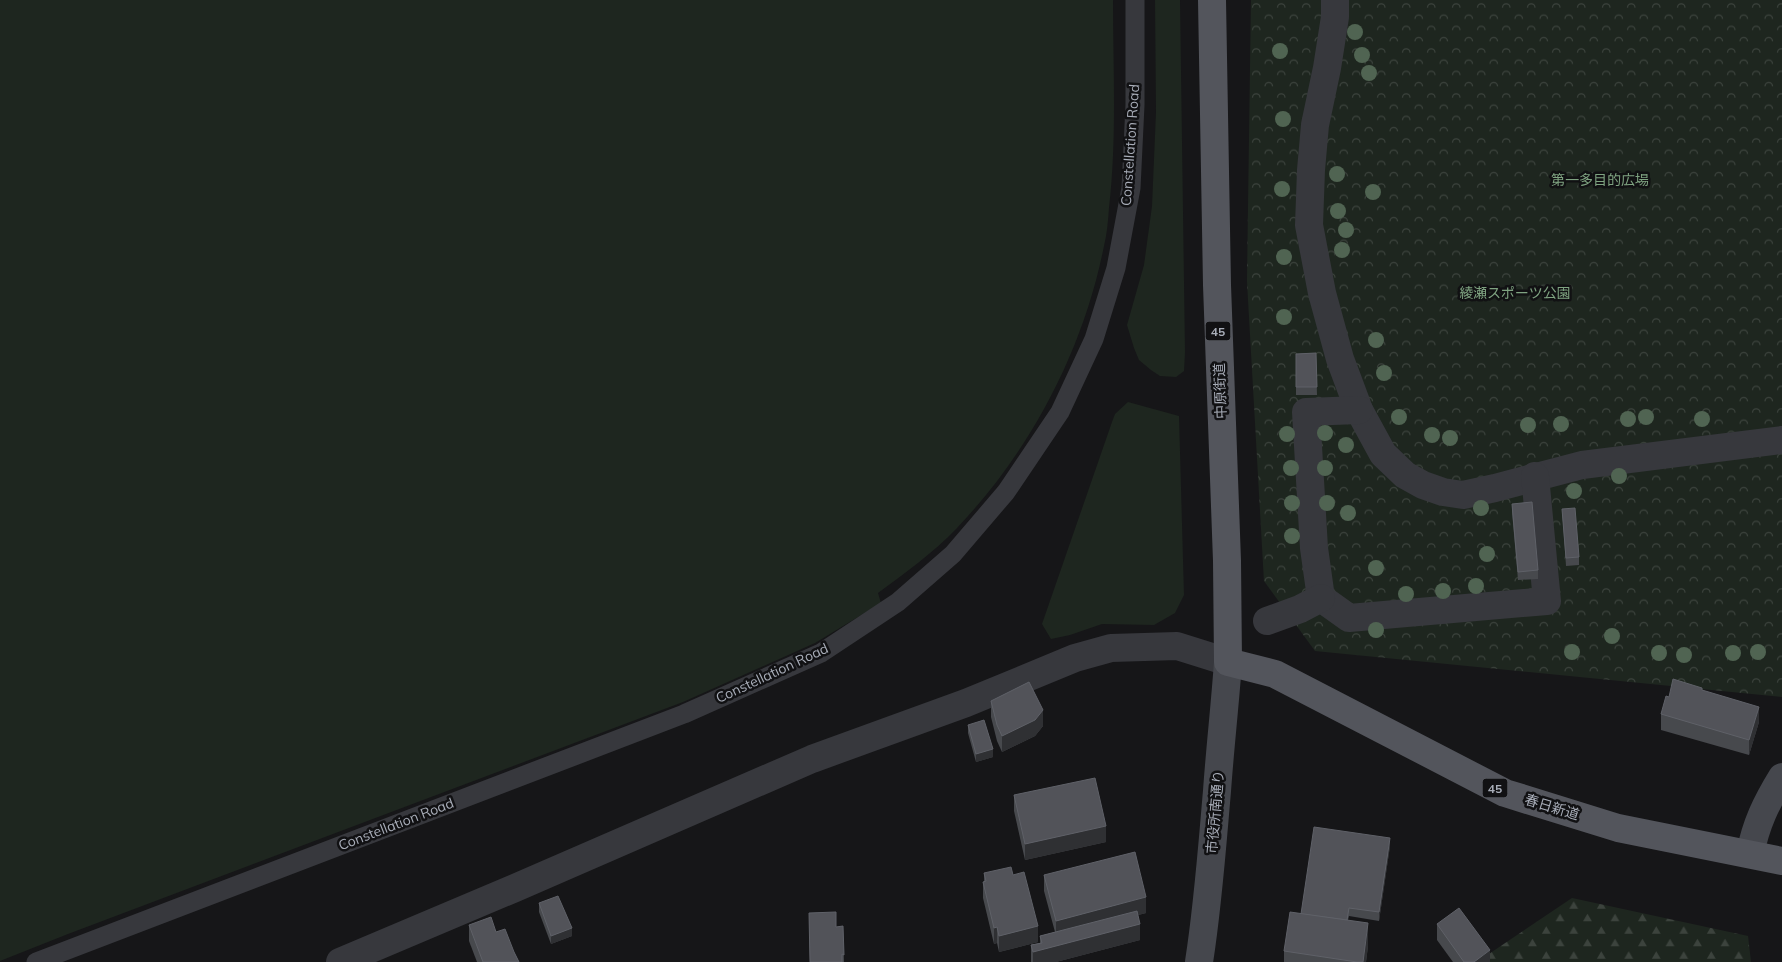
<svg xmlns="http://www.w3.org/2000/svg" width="1782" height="962" font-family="Mulish,'Noto Sans JP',sans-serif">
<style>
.grass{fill:#1e261f}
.forest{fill:url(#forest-firs)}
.park{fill:url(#park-crowns)}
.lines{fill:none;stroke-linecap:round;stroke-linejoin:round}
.lane{stroke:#37383d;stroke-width:19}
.street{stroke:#37383d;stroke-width:28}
.secondary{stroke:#45474d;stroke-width:28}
.primary{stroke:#53555c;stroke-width:28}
.tree{fill:#506452}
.wall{fill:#47494d}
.shaded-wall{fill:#2f3033}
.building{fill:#525359;stroke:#5f6168}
.labels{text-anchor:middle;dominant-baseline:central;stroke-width:5;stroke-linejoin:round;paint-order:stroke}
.shield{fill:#111113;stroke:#7b7e86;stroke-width:1}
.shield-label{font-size:12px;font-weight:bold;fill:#a8adb8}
.street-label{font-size:14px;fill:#a8adb8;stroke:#111113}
.park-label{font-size:14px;fill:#7fa381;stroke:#111113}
</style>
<defs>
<pattern id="forest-firs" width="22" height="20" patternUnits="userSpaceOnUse" patternTransform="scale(1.25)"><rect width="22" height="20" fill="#1e261f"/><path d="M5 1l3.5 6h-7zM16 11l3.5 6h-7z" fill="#3c433d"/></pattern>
<pattern id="park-crowns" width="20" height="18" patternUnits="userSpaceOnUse" patternTransform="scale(1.25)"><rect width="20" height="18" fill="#1e261f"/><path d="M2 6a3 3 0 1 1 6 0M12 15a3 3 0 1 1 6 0" fill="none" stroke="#3c433d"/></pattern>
</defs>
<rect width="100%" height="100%" fill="#161618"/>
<g class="grass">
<path d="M0,0H1113C1113,69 1117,139 1109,208C1108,221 1107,234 1104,246C1083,351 1031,450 957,528C933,553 905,573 878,593L881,603L815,643L683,702L68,934L0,961Z"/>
<path d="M1155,0H1180L1185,352L1184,371L1176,377L1160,376L1151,370L1139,360L1134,348L1127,325L1144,265L1152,206L1156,112Z"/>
<path d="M1128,402L1179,416L1184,595L1175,613L1154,625L1102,624L1070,635L1051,639L1042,624L1112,422L1115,414Z"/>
</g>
<path class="forest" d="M1572,898L1748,936L1751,962H1477Z"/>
<path class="park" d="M1251,0H1782V697L1315,651L1264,581L1247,281Z"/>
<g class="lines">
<path class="lane" d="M36,962L684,714L821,653L898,602L953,554L1006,492L1060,412L1094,339L1116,268L1131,188L1135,105V0"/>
<g class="street">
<path d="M1335,0V17L1327,68L1315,125L1311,170L1309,225L1322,293L1340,359L1359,410L1383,454L1405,475L1423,485L1443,492L1463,495L1495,488L1582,465L1782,440"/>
<path d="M1359,410L1306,412L1314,548L1321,598L1349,618L1547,601L1535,476"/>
<path d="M1267,621L1300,609L1321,598"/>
<path d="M340,962L515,888L812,759L966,703L1075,658L1111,648L1177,646L1228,662"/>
</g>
<g class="secondary">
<path d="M1750,854C1756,824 1766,803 1782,777"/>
<path d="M1199,962C1208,905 1212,848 1217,791C1220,748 1225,705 1228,662"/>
</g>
<path class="primary" d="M1212,0L1217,285L1227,561L1228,662L1275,674L1505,793L1618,828L1782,861"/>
</g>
<g class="tree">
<circle cx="1355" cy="32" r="8"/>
<circle cx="1280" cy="51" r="8"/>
<circle cx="1362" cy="55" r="8"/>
<circle cx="1369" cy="73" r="8"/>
<circle cx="1283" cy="119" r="8"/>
<circle cx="1337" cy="174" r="8"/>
<circle cx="1282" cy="189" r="8"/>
<circle cx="1373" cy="192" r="8"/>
<circle cx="1338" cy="211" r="8"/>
<circle cx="1346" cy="230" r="8"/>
<circle cx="1342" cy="250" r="8"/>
<circle cx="1284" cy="257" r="8"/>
<circle cx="1284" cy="317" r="8"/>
<circle cx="1376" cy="340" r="8"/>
<circle cx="1384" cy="373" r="8"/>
<circle cx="1399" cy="417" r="8"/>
<circle cx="1646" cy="417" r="8"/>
<circle cx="1628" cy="419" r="8"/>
<circle cx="1702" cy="419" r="8"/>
<circle cx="1561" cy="424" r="8"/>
<circle cx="1528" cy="425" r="8"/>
<circle cx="1325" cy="433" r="8"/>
<circle cx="1287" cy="434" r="8"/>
<circle cx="1432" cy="435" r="8"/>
<circle cx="1450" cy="438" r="8"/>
<circle cx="1346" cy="445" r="8"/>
<circle cx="1291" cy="468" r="8"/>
<circle cx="1325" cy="468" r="8"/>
<circle cx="1619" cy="476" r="8"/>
<circle cx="1574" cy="491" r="8"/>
<circle cx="1292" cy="503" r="8"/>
<circle cx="1327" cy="503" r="8"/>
<circle cx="1481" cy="508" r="8"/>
<circle cx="1348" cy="513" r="8"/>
<circle cx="1292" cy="536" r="8"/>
<circle cx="1487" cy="554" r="8"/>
<circle cx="1376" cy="568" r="8"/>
<circle cx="1476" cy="586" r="8"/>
<circle cx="1443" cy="591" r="8"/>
<circle cx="1406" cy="594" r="8"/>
<circle cx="1376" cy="630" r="8"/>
<circle cx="1612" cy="636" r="8"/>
<circle cx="1572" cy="652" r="8"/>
<circle cx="1758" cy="652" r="8"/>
<circle cx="1659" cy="653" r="8"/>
<circle cx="1733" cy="653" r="8"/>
<circle cx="1684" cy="655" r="8"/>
</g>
<g class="wall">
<path d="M1316,353L1317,395H1296V354Z"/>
<path d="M1512,504L1538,570V579L1518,580L1512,512Z"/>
<path d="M1562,509L1579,557V565L1566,566Z"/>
<path d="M1702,690L1759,722L1749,755L1661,730V714L1669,697Z"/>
<path d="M991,701L1043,726L1035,736L1002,752L997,741L991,717Z"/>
<path d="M968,725L993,757L976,762L968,733Z"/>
<path d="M1014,795L1106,842L1025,860L1014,811Z"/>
<path d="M1390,846L1379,921L1349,916L1348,920L1368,946L1366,962H1284V951L1301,914Z"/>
<path d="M984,873L1013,875L1038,942L999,952L997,943L994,944L983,898V882H984Z"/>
<path d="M1044,875L1146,913L1138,915L1140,940L1056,962H1031V945L1040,943V936L1055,932L1044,891Z"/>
<path d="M539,903L572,936L551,944L539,912Z"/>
<path d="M809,913L836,927L843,926L844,962H810Z"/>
<path d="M1437,924L1490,962H1453L1437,940Z"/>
<path d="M469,925L496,932L514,952L519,962H477L469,941Z"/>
</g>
<g class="shaded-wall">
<path d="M1759,707V722L1749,755V740Z"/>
<path d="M1043,710V726L1035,736L1002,752V736Z"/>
<path d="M993,749V757L976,762V754Z"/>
<path d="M1106,826V842L1025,860V844Z"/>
<path d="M1390,838V846L1379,921V912Z"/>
<path d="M1146,897V913L1056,937V921Z"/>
<path d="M1368,923V946L1366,962H1363Z"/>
<path d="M1140,924V940L1056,962H1033V952Z"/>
<path d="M1038,926V942L999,952V936Z"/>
<path d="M997,927V943L994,944V928Z"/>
<path d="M572,928V936L551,944V936Z"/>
<path d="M1490,950V962H1474Z"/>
</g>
<g class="building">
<path d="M1316,353L1317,387H1296V354Z"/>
<path d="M1532,502L1538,570L1518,572L1512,504Z"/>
<path d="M1575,508L1579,557L1566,558L1562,509Z"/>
<path d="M1673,679L1702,688V690L1759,707L1749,740L1661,714L1666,696L1669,697Z"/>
<path d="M1029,682L1043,710L1035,720L1002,736L997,725L991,701Z"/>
<path d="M984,720L993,749L976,754L968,725Z"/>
<path d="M1095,778L1106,826L1025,844L1014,795Z"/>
<path d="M1314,827L1390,838L1379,912L1349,908L1347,920L1301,914Z"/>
<path d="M1135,852L1146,897L1056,921L1044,875Z"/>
<path d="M1011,867L1013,875L1024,872L1038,926L999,936L997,927L994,928L983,882L986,881L984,873Z"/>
<path d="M558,896L572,928L551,936L539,903Z"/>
<path d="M1459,908L1490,950L1474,962H1464L1437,924Z"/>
<path d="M1137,911L1140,924L1033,952L1031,945L1042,943L1040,936Z"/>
<path d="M836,912V927L843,926L844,955L842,954V962H810L809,913Z"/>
<path d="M1290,912L1368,923L1363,962H1357L1284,951Z"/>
<path d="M491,917L496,932L505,929L514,952L519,962H483L469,925Z"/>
</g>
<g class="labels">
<g class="shield">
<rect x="1205.5" y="321.5" width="25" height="19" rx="4"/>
<rect x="1482.5" y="778.5" width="25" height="19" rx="4"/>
</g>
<g class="shield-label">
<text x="1218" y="331">45</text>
<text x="1495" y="788">45</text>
</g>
<g class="street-label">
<text transform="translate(1130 145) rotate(-86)">Constellation Road</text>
<text transform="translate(1220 391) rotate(-92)">中原街道</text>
<text transform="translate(772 673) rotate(-25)">Constellation Road</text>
<text transform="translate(1552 807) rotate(17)">春日新道</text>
<text transform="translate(1215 812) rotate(-85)">市役所南通り</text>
<text transform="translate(396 824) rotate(-21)">Constellation Road</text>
</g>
<g class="park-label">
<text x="1600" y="180">第一多目的広場</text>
<text x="1515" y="293">綾瀬スポーツ公園</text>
</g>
</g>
</svg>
